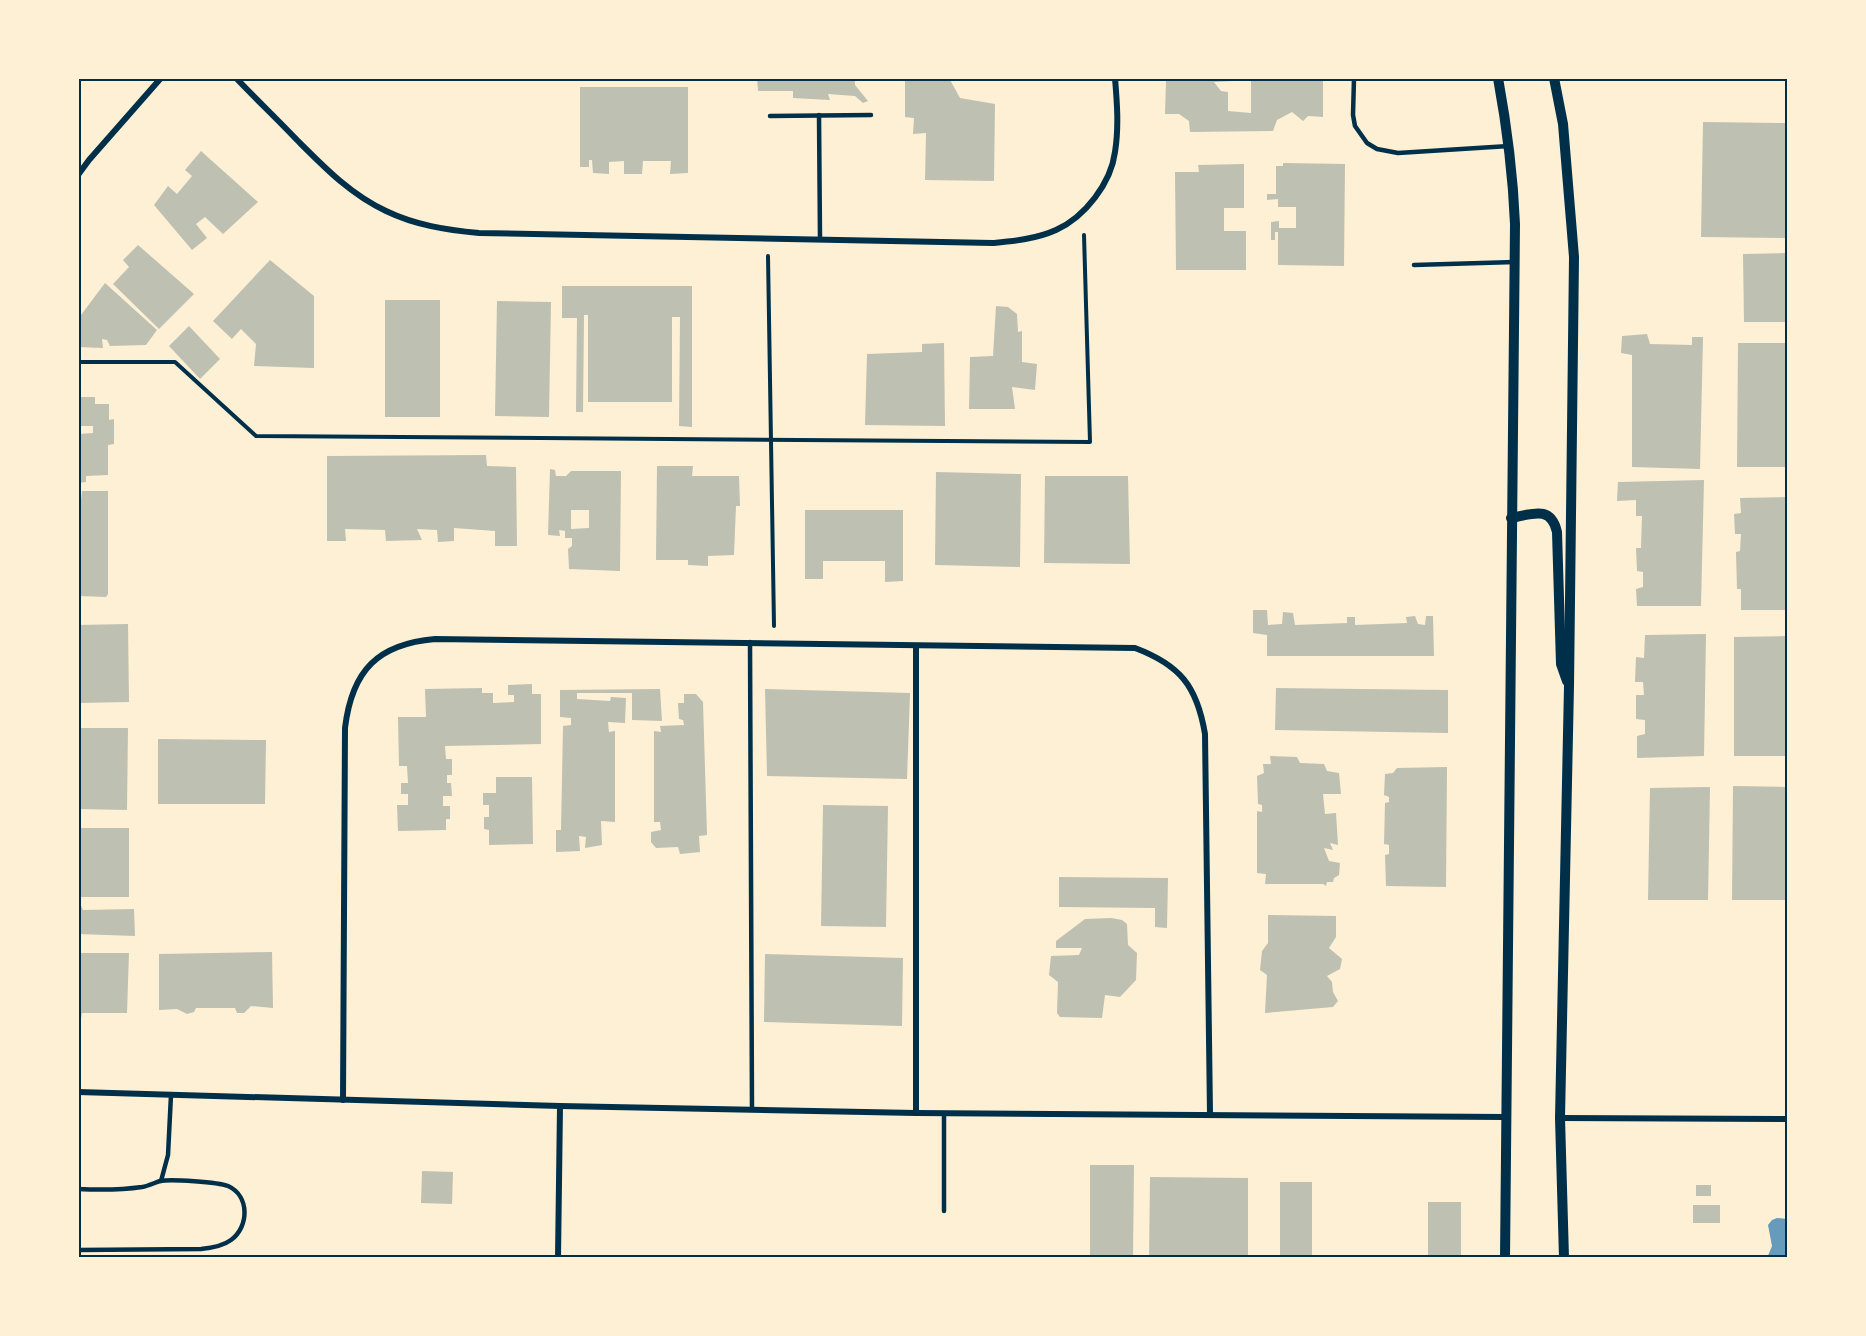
<svg xmlns="http://www.w3.org/2000/svg" width="1866" height="1336" font-family="'Varela Round',sans-serif">
<style>
.water{fill:#669bbc}
.building{fill:#bec0b2;fill-rule:evenodd}
.lines{fill:none;stroke-linecap:round;stroke-linejoin:round}
.path{stroke:#003049;stroke-width:4}
.service{stroke:#003049;stroke-width:4.5}
.minor{stroke:#003049;stroke-width:6}
.tertiary{stroke:#003049;stroke-width:10}
.neatline{fill:none;stroke:#003049;stroke-width:2}
</style>
<rect width="100%" height="100%" fill="#fdf0d5"/>
<path class="water" d="M1777,1218L1788,1219V1258H1767L1772,1246L1768,1225L1772,1220Z"/>
<g class="building">
<path d="M757,78H855V85L868,101L863,103L855,96L828,94L830,100L793,98V91H758Z"/>
<path d="M905,78H949L960,98L995,104L994,181L925,180L926,133L913,134L914,118L905,117Z"/>
<path d="M1159,78H1323V117L1308,116L1303,121L1292,112L1277,120L1273,131L1190,132L1189,121L1179,114H1165L1166,81L1159,80ZM1251,80V113L1228,111V92L1221,91L1214,82Z"/>
<path d="M580,87H688V173L670,174L671,161H643L642,174H624V161L609,162V174L593,173L592,160H589V167H580Z"/>
<path d="M1703,122L1788,123V238L1701,237Z"/>
<path d="M201,151L258,202L223,234L205,217L196,224L207,238L192,250L154,205L168,186L177,194L192,176L185,170Z"/>
<path d="M1283,163L1345,164L1344,266L1278,265V232H1275V240H1271V222L1279,221V228H1296V207H1278V199L1267,200V194H1276V166H1283Z"/>
<path d="M1244,164V208H1224V231H1246V270H1176L1175,172H1199L1198,165Z"/>
<path d="M138,245L194,294L159,329L113,284L129,267L123,260Z"/>
<path d="M1788,253V322H1744L1743,254Z"/>
<path d="M270,260L314,296V368L254,366L256,344L241,329L232,339L213,321Z"/>
<path d="M105,283L157,330L146,345L110,346L107,340L102,339L103,348L78,347V319Z"/>
<path d="M562,286H692V427L679,426L680,317H672V402H588V315H584L583,412H576L577,318H562Z"/>
<rect x="385" y="300" width="55" height="117"/>
<path d="M497,301L551,302L549,417L495,416Z"/>
<path d="M996,306L1008,307L1017,314L1018,332L1022,331V362L1037,364L1035,390L1012,387L1015,409H969L970,357L993,356Z"/>
<path d="M189,326L220,359L200,379L169,346Z"/>
<path d="M1647,334L1650,344L1692,345V337H1703L1700,469L1632,467V355L1621,353L1622,336Z"/>
<path d="M944,343L945,426L865,425L867,354L922,352V344Z"/>
<path d="M1738,343H1788V467H1737Z"/>
<path d="M80,397H95V404H109V420L114,419V444L108,445V475L86,476V482L78,483V434L93,433V426H81Z"/>
<path d="M486,455L487,466L516,467L517,546H495V531L454,528V541L438,542L437,530L417,529L422,540L386,541L385,530L345,529L346,541H327V456Z"/>
<path d="M657,466H693L692,476H739L740,506H736L734,555L708,556V566L688,565V560H656Z"/>
<path d="M550,469L555,470L556,476H566L571,471H621L620,571L569,569L568,549L572,546V538H565V531L559,530L560,536L548,535ZM571,510H589V528L571,529Z"/>
<path d="M936,472L1021,474L1020,567L935,565Z"/>
<path d="M1045,476H1128L1130,564L1044,563Z"/>
<path d="M1704,480L1701,606H1637L1636,589L1643,587V572L1637,571L1636,548H1641L1642,516H1636V500L1617,501L1618,482Z"/>
<path d="M82,491H108V594L106,597L78,596V500H81Z"/>
<path d="M1788,497V610H1741V589H1737L1736,552L1740,551L1741,534H1735L1734,514L1741,513L1740,498Z"/>
<path d="M805,510H903V581L885,582V561H823V579H805Z"/>
<path d="M1253,610H1267L1268,625L1282,624L1283,612L1293,613L1295,625L1347,623V617H1355V625L1407,623L1406,617L1415,616L1418,624L1425,625L1426,616H1433L1434,656H1267V635L1253,633Z"/>
<path d="M128,624L129,702L78,703V625Z"/>
<path d="M1706,634L1704,756L1637,758V736L1645,734V720L1636,719V695H1644L1643,682H1635L1636,657L1644,658L1645,635Z"/>
<path d="M1788,636V756H1734V637Z"/>
<path d="M532,684V694H541V744L445,746L446,759H452V775H447V783H451L452,796H443V806H450V819H446V830L398,831L397,805H408V794H401V783H408L407,766H399L398,717H426L425,689L482,688V693H493V703L514,702V695H508V685Z"/>
<path d="M1276,688L1448,690V733L1275,730Z"/>
<path d="M660,689L662,721L632,720V693H577V699L610,701L611,697L626,698L625,723L608,722L609,732L615,731V822L601,821L602,845L585,848L586,837L579,836L580,851L556,852V830H561L563,726L571,725V718L560,717V690Z"/>
<path d="M765,689L910,693L907,779L767,776Z"/>
<path d="M684,694H696L703,702L707,835L699,836L700,852L680,854L678,847L656,848L651,842V832L661,830L660,822H654V731L661,732L660,726L684,725L683,720L679,719L678,703H684Z"/>
<path d="M78,728H128L127,810L78,809Z"/>
<path d="M158,739L266,740L265,804H158Z"/>
<path d="M1270,756L1297,757L1300,763L1324,764L1327,771L1339,773L1341,794H1323L1325,814L1336,813L1338,845L1330,843L1333,850L1324,848L1329,861L1340,863L1339,875L1334,878L1333,882H1327L1326,886L1323,884H1265L1266,874L1257,873V811L1262,812V805L1258,804L1257,776L1264,773L1263,764H1271Z"/>
<path d="M1447,767L1446,887L1386,886L1385,855L1389,854V845L1384,844L1385,803L1389,802V797L1384,795L1385,774L1393,773L1397,768Z"/>
<path d="M496,777H532L533,844L489,845V830L484,829V817H489V805H483V793H496Z"/>
<path d="M1733,786L1788,787V900H1732Z"/>
<path d="M1710,787L1708,900H1648L1650,788Z"/>
<path d="M823,805L888,806L886,927L821,926Z"/>
<rect x="78" y="828" width="51" height="69"/>
<path d="M1059,877L1168,878L1167,928L1155,927V908L1059,907Z"/>
<path d="M78,899L83,910L134,909L135,936L78,934Z"/>
<path d="M1268,915L1336,916V937L1329,948L1342,959L1340,969L1327,976L1332,982L1333,992L1338,1001L1333,1007L1265,1013L1267,975L1260,970L1262,951L1268,943Z"/>
<path d="M1111,918L1122,920L1127,924L1128,945L1137,953L1136,980L1120,997L1105,995L1102,1018L1060,1017L1057,1013L1058,982L1049,975L1051,956L1079,955L1082,948H1056V941L1085,919Z"/>
<path d="M272,952L273,1008L251,1006L244,1013H237L235,1008H196L194,1012L187,1014L177,1009L159,1010V954Z"/>
<path d="M78,953H129L127,1013H82L81,1019H78Z"/>
<path d="M765,954L903,958L902,1026L764,1022Z"/>
<path d="M1090,1165H1134L1133,1258H1090Z"/>
<path d="M422,1171L453,1172L452,1204L421,1203Z"/>
<path d="M1150,1177L1248,1178V1258H1149Z"/>
<rect x="1280" y="1182" width="32" height="76"/>
<rect x="1696" y="1185" width="15" height="11"/>
<rect x="1428" y="1202" width="33" height="56"/>
<rect x="1693" y="1205" width="27" height="18"/>
</g>
<g class="lines">
<g class="path">
<path d="M768,256L774,626"/>
<path d="M78,362H175L256,436L1090,442L1084,235"/>
</g>
<g class="service">
<path d="M1354,78L1353,115L1355,126L1367,143L1377,149L1398,153L1509,146"/>
<path d="M819,115L820,239"/>
<path d="M770,116L871,115"/>
<path d="M1414,265L1515,262"/>
<path d="M750,642L752,1110"/>
<path d="M161,1181L168,1155L171,1095"/>
<path d="M78,1189C99,1190 121,1190 142,1187C148,1186 154,1183 160,1181C171,1179 218,1182 228,1186C250,1196 249,1227 231,1240C223,1246 211,1248 201,1249L78,1250"/>
<path d="M944,1211V1114"/>
</g>
<g class="minor">
<path d="M236,78C256,99 277,119 297,140C324,167 350,194 386,211C415,225 446,230 479,233L993,243C1014,241 1036,239 1056,230C1085,217 1111,183 1115,152C1119,127 1117,102 1115,78"/>
<path d="M78,175L89,160L161,78"/>
<path d="M916,646V1113"/>
<path d="M78,1092L560,1106L916,1113L1505,1117"/>
<path d="M343,1100L345,728C352,670 378,644 435,639L1135,648C1180,665 1197,686 1205,734L1210,1114"/>
<path d="M1560,1118L1788,1119"/>
<path d="M558,1258L560,1106"/>
</g>
<g class="tertiary">
<path d="M1498,78C1507,127 1513,175 1515,224L1505,1258"/>
<path d="M1554,78L1563,124L1574,257L1569,686L1560,1118L1564,1258"/>
<path d="M1511,518C1532,514 1551,505 1557,532L1561,664L1567,681"/>
</g>
</g>
<rect width="1866" height="1336" fill="none" stroke="#fdf0d5" stroke-width="159"/>
<rect x="80" y="80" width="1706" height="1176" class="neatline"/>
</svg>
